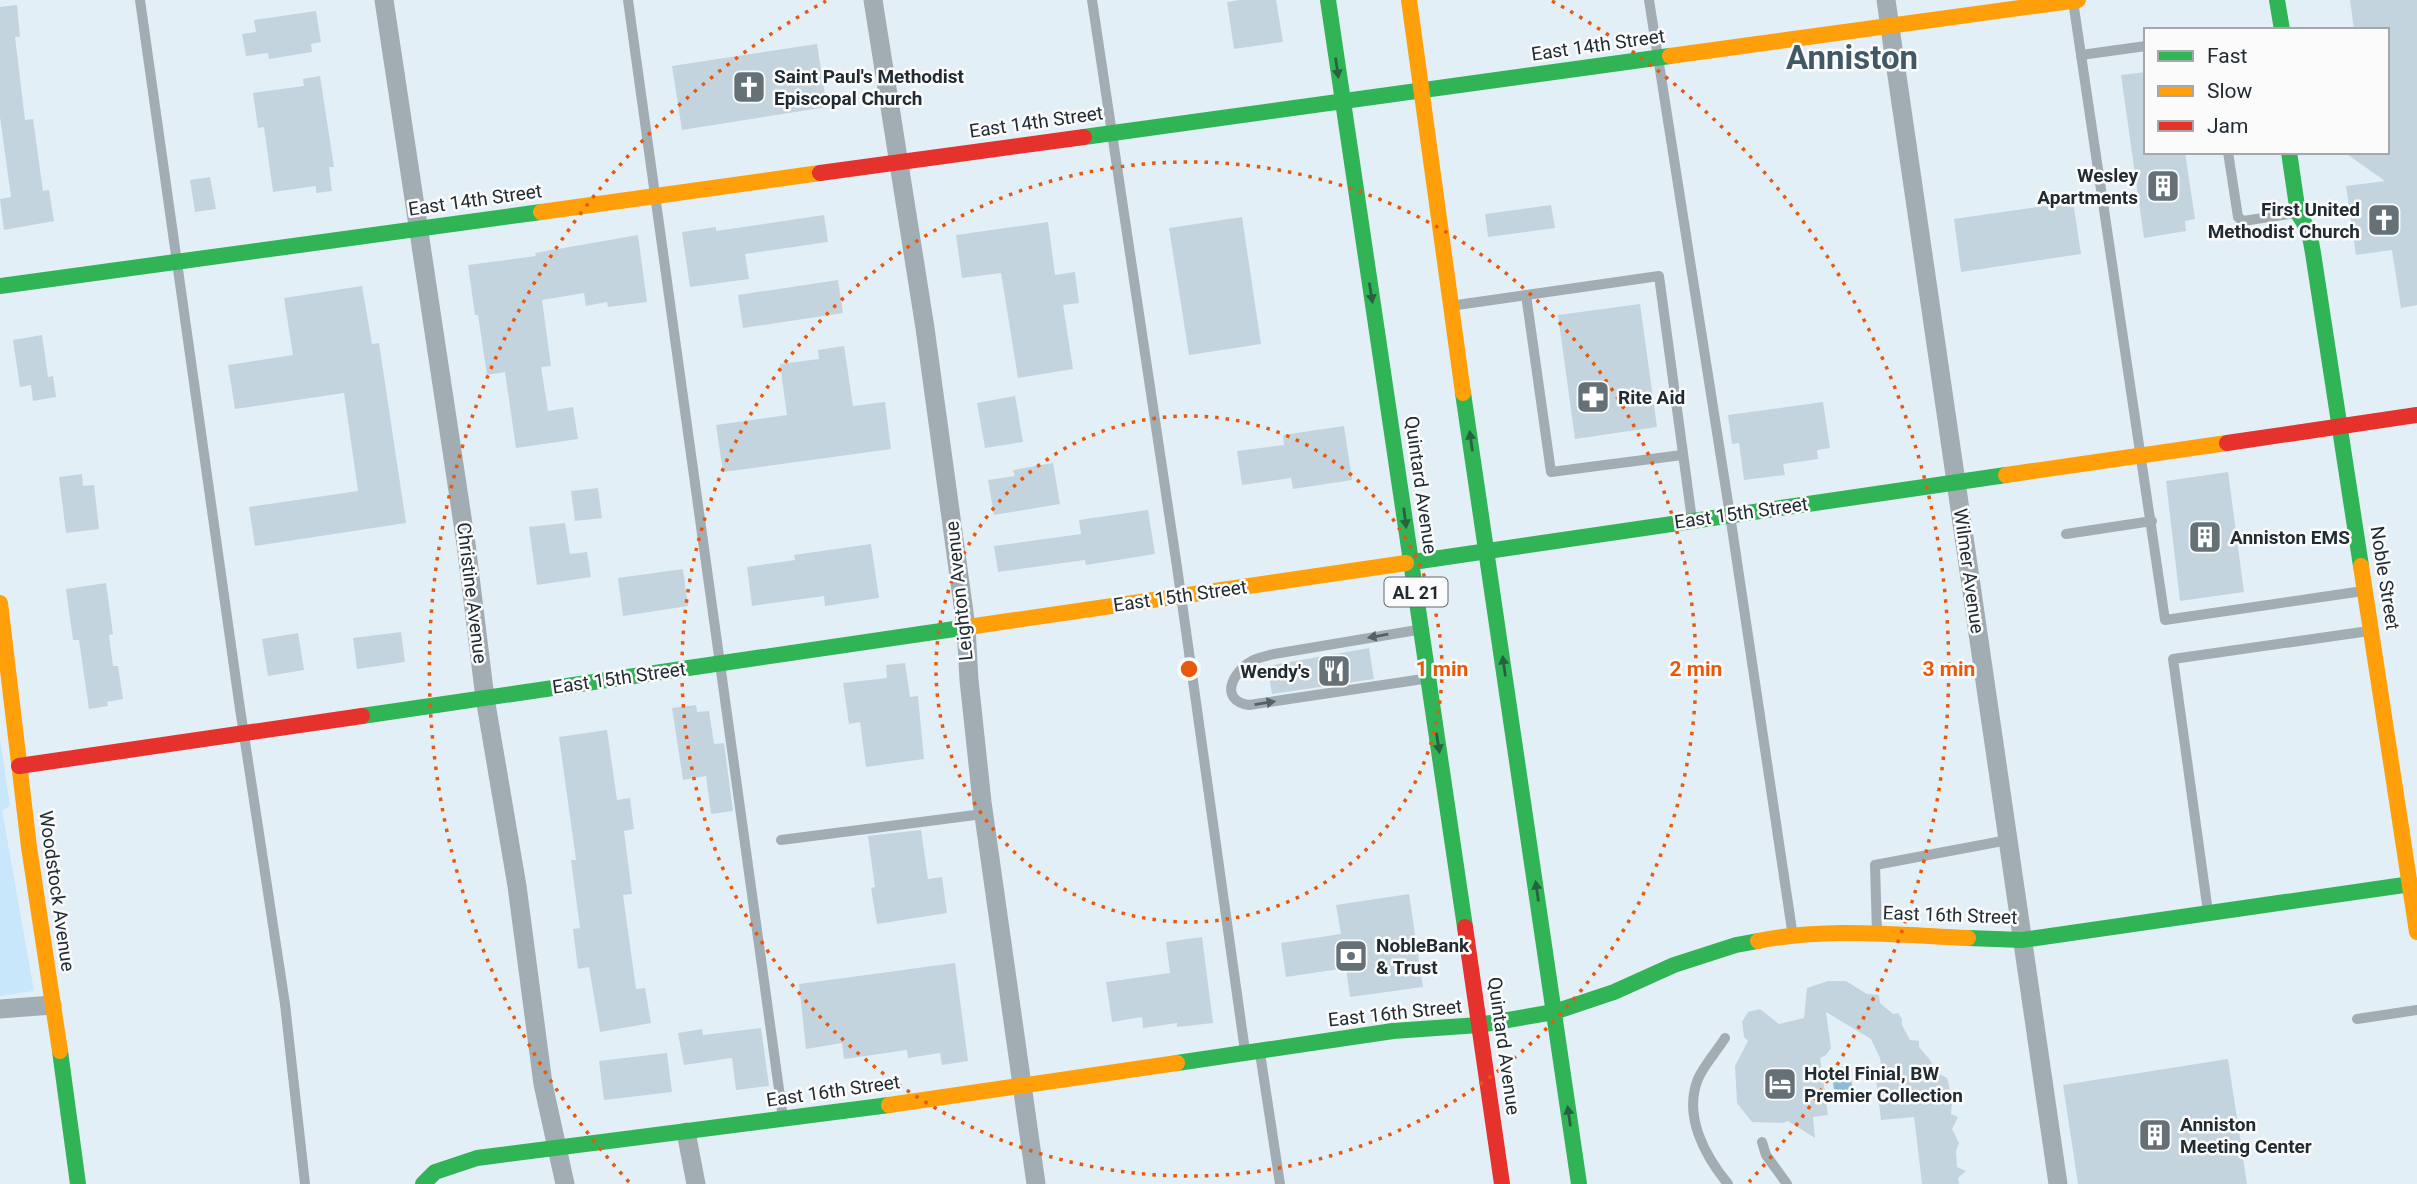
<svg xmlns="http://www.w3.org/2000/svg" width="2417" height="1184" font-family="Roboto,sans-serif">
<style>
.green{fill:#c8e7fb}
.water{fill:#8dbbd7}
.building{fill:#c3d4df}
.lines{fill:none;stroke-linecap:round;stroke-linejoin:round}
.lane{stroke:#a2adb3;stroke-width:10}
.street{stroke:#a2adb3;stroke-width:19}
.fast{stroke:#30b455;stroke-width:16}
.slow{stroke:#ff9f0a;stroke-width:16}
.jam{stroke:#e5322d;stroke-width:16}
.oneway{fill:#276240}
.oneway2{fill:#556066}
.ring{fill:none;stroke:#e8590c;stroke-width:3.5;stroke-dasharray:3.5 7}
.labels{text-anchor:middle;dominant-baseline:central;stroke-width:5;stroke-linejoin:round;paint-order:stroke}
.shield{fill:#fbfbfb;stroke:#626a6e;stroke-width:2}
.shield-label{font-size:18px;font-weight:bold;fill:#212c32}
.street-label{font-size:19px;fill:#212c32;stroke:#fbfbfb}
.poi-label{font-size:19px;font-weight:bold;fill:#212c32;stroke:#fbfbfb;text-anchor:start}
.town-label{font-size:33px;font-weight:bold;fill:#415967;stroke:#fbfbfb}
.centre{fill:#e8590c;stroke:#fbfbfb;stroke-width:3.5}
.ring-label{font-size:21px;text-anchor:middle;font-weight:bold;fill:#e8590c;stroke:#fbfbfb;stroke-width:5;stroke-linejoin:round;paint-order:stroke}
</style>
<rect width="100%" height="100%" fill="#e3eff7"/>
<path class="green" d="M0,738L10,806L2,810L34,991L0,996Z"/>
<path class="water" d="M1849,1066L1854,1099L1836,1102L1831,1070Z"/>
<g class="building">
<path d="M1240,0H1276L1283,42L1234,49L1227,2Z"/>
<path d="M2350,0H2417V305L2401,308L2392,250L2356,255L2346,186L2385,181L2344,152H2387V30H2354Z"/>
<path d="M17,5L20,37H15L25,120L33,119L43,191L49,190L54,221L4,230L0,199L11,197L0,117V7Z"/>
<path d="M316,11L321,42L311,44L312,52L269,59L268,53L246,56L242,34L256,32L254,20Z"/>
<path d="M817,44L827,107L682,130L672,66Z"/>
<path d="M2146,72V152H2185L2195,219L2185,221L2186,231L2144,238L2121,75Z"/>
<path d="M320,76L334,167H329L332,191L316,193V186L273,192L264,127L258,128L253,93L304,86L303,79Z"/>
<path d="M210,177L216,209L195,212L190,180Z"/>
<path d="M2073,202L2081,254L1961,272L1954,219Z"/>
<path d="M1551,205L1555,228L1488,237L1485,214Z"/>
<path d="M824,215L828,242L745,254L749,279L690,287L682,232L716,227V231Z"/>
<path d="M1242,217L1261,344L1189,355L1169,228Z"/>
<path d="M1048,222L1055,275L1075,272L1079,303L1063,305L1073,369L1018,378L1001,273L962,278L956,235Z"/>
<path d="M638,235L647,302L608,307L607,302L586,306L584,293L542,300L551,366L541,367L548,411L573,407L578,439L516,448L505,372L487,375L478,315H475L468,265L536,256L535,253Z"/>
<path d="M838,280L843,313L743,328L738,295Z"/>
<path d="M362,286L372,344L379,343L406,523L255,546L249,507L358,491L344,393L235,409L228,365L293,355L284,298Z"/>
<path d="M1640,304L1657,427L1575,439L1558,315Z"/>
<path d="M42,335L48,377L53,376L56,397L33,401L31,385L20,387L13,340Z"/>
<path d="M844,346L853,406L885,402L891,449L723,472L716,425L787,415L780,364L819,359L818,350Z"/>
<path d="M1015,396L1023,442L985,448L977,403Z"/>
<path d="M1823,402L1830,448L1817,450L1818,459L1783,464L1785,475L1744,480L1739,443L1732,444L1728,415Z"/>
<path d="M1344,426L1352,480L1293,489L1291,478L1242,485L1237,451L1284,445L1283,435Z"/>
<path d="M1053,463L1060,504L994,515L988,480L1015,476L1013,470Z"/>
<path d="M2228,472L2244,592L2180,601L2166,481Z"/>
<path d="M82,474L83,486L94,485L99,529L66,533L59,477Z"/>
<path d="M598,488L602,518L575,521L571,491Z"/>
<path d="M1148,510L1155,554L1086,565L1085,560L998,572L994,546L1081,534L1079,520Z"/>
<path d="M565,523L570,554L587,552L591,577L537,585L529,527Z"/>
<path d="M871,544L879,598L825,606L824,596L752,606L747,567L795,560L794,555Z"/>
<path d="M683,569L688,606L623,616L618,578Z"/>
<path d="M106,583L113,634L109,635L113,666H118L123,699L107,702L108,706L89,709L79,640H73L66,589Z"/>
<path d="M401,632L405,662L357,669L353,638Z"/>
<path d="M298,633L304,670L268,676L262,639Z"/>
<path d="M1369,648L1374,679L1272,694L1267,666Z"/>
<path d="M905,663L910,697L918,696L924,759L866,767L860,722L849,724L843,683L887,678L886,665Z"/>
<path d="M696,705L697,712L709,711L714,744L724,743L733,811L711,814L706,776L683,780L672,708Z"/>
<path d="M607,730L617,800L630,798L634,829L624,831L632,894L623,895L636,989L645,988L651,1023L600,1032L589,967L578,969L573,929L580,928L571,860H576L559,737Z"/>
<path d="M921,830L928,879L942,877L947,913L877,924L871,888L875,887L868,836Z"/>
<path d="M1409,894L1423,987L1350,997L1346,968L1286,977L1281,943L1341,934L1336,905Z"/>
<path d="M1202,937L1213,1023L1177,1027V1023L1143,1028L1142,1017L1112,1022L1106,982L1170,973L1166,942Z"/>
<path d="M955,963L968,1061L942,1065L940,1053L908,1058L907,1050L844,1059L842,1043L806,1049L799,984Z"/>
<path d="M1828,981H1846L1867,994L1879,995L1880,1003L1893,1014L1898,1013L1902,1019V1025L1910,1040L1919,1041V1047L1931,1061L1935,1072L1947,1078L1950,1090L1953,1094L1951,1114L1958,1117L1952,1129L1959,1143L1956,1151L1957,1167L1966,1171L1958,1178L1959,1184H1922L1914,1117L1881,1120L1876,1079L1883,1078L1880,1058L1871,1039L1826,1012L1831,1048L1826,1055L1820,1058L1828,1115L1813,1117L1815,1138L1788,1121L1782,1123L1752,1122L1737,1103L1735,1066L1748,1041L1744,1037L1742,1022L1748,1012L1760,1009L1779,1024L1804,1018L1807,988Z"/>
<path d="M761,1028L769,1086L736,1090L732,1058L684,1065L678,1033L702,1029L703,1035Z"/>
<path d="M667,1053L672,1092L604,1100L599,1061Z"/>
<path d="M2228,1059L2247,1184H2078L2063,1085Z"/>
</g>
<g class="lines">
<g class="lane">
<path d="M140,0L239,702L285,1004L305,1184"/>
<path d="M628,0L783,1118"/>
<path d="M1092,0L1177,567L1245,1051"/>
<path d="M1649,0L1730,515L1792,930"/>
<path d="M2073,1L2165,620L2363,591"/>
<path d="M2081,55L2146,46"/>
<path d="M2228,152L2238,217L2243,221L2296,213"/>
<path d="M1526,295L1551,472L1682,455"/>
<path d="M1457,305L1659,276L1692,520"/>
<path d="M2066,534L2152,521"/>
<path d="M1417,630L1274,654C1267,656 1258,657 1252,661C1233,671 1218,700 1249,705L1423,679"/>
<path d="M781,840L983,814"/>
<path d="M2208,912L2173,659L2369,631"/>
<path d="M1877,933L1875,865L2008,840"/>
<path d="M2357,1019L2417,1010"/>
<path d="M1725,1038C1717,1051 1704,1065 1698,1079C1683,1116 1705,1156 1728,1184"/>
<path d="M1260,1053L1280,1184"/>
<path d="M1762,1142L1766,1155L1787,1184"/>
</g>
<g class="street">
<path d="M384,0L466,544L485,698L517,886L543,1084L565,1184"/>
<path d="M873,0L925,328L966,627L969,680L982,802L1036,1184"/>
<path d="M1886,0L2058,1184"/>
<path d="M0,1009L52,1005"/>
<path d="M686,1132L696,1184"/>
</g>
<g class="fast">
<path d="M1328,0L1465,927"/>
<path d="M2277,0L2282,30"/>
<path d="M1084,137L1670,56"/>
<path d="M2289,152L2298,213L2309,231L2313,253L2361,566"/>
<path d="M0,286L541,212"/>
<path d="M1463,393L1579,1184"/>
<path d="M1406,563L2006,475"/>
<path d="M362,716L968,627"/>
<path d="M1968,938L2022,940L2411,884"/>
<path d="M60,1051L78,1184"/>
<path d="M1177,1063L1393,1031L1479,1025L1554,1012L1614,992L1674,965L1736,945L1758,941"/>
<path d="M423,1184L435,1172L477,1158L889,1105"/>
</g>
<g class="slow">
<path d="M1409,0L1463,393"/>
<path d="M1670,56L2078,0"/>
<path d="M541,212L820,173"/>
<path d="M2006,475L2227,443"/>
<path d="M2361,566L2417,932"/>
<path d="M0,603L29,847L60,1051"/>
<path d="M968,627L1406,563"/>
<path d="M1758,941C1827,927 1898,935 1968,938"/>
<path d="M889,1105L1177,1063"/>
</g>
<g class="jam">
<path d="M820,173L1084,137"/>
<path d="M2227,443L2417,415"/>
<path d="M19,766L362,716"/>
<path d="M1465,927L1502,1184"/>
</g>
</g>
<defs><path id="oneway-solid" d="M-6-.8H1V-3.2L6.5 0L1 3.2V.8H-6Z" transform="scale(1.75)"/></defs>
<g class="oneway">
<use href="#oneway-solid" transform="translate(1337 68) rotate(82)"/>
<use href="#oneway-solid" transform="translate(1371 293) rotate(81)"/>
<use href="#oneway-solid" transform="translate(1471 441) rotate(-98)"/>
<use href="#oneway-solid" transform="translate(1405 518) rotate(83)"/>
<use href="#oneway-solid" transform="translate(1504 666) rotate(-98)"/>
<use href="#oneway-solid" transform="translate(1438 743) rotate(81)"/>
<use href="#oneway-solid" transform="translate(1537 891) rotate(-98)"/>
<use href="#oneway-solid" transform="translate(1569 1116) rotate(-98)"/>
</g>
<g class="oneway2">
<use href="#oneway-solid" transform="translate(1378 636) rotate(170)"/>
<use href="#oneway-solid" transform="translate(1265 703) rotate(-9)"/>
</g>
<g class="ring">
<circle cx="1189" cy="669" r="253"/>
<circle cx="1189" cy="669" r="507"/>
<path d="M629 1182A760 760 0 0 1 826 1M1552 1A760 760 0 0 1 1749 1182"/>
</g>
<defs>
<symbol id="church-square" viewBox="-11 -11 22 22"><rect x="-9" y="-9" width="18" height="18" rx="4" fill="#657077" stroke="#fbfbfb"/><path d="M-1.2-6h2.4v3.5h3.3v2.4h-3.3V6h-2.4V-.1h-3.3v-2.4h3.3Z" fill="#fff"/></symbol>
<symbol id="building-square" viewBox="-11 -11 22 22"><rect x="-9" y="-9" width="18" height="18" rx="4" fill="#657077" stroke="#fbfbfb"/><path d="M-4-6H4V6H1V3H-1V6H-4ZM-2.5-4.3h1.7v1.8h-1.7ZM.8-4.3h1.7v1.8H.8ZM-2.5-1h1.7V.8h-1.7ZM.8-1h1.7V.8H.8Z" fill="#fff"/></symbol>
<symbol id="pharmacy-square" viewBox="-11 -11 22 22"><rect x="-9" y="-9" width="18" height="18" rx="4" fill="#657077" stroke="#fbfbfb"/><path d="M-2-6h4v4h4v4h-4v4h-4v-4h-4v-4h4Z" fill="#fff"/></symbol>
<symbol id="restaurant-square" viewBox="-11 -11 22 22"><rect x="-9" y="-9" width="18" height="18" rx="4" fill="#657077" stroke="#fbfbfb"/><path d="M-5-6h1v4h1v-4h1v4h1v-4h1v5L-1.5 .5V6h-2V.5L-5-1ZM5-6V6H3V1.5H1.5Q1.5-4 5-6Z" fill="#fff"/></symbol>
<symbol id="bank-square" viewBox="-11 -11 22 22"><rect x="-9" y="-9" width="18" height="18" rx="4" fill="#657077" stroke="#fbfbfb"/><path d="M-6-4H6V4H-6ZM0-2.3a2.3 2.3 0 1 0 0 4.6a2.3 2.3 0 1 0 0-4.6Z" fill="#fff"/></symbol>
<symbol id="hotel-square" viewBox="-11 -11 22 22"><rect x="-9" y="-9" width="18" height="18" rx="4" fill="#657077" stroke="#fbfbfb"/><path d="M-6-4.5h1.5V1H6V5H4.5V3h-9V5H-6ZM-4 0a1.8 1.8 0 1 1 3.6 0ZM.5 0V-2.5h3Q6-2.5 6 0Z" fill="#fff"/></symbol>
</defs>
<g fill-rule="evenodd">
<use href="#church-square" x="730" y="68" width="38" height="38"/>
<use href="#building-square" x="2144" y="167" width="38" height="38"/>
<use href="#church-square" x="2365" y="201" width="38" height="38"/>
<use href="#pharmacy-square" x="1574" y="378" width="38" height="38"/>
<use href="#building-square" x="2186" y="518" width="38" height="38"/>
<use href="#restaurant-square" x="1315" y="652" width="38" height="38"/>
<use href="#bank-square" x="1332" y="937" width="38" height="38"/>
<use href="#hotel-square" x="1761" y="1065" width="38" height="38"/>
<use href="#building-square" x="2136" y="1116" width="38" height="38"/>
</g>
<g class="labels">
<rect class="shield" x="1384.5" y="577.5" width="63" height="29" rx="5"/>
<g class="shield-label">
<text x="1416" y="592">AL 21</text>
</g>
<g class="street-label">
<text transform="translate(1598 45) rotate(-8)">East 14th Street</text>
<text transform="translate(1036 122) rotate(-8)">East 14th Street</text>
<text transform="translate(475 200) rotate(-8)">East 14th Street</text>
<text transform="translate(1421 485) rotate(82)">Quintard Avenue</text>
<text transform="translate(1741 513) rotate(-8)">East 15th Street</text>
<text transform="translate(1969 571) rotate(82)">Wilmer Avenue</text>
<text transform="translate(2385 578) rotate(81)">Noble Street</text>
<text transform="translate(959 591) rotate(-96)">Leighton Avenue</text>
<text transform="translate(472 593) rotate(83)">Christine Avenue</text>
<text transform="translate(1180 596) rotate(-8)">East 15th Street</text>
<text transform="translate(619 678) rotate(-8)">East 15th Street</text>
<text transform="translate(57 891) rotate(82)">Woodstock Avenue</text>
<text transform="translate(1950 915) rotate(2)">East 16th Street</text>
<text transform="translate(1395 1013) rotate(-6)">East 16th Street</text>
<text transform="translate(1504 1046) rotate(82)">Quintard Avenue</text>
<text transform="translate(833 1091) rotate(-8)">East 16th Street</text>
</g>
<g class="poi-label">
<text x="774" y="76">Saint Paul's Methodist<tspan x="774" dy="22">Episcopal Church</tspan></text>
<text x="2138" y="175" text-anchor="end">Wesley<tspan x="2138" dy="22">Apartments</tspan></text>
<text x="2360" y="209" text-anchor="end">First United<tspan x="2360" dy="22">Methodist Church</tspan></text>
<text x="1618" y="397">Rite Aid</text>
<text x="2230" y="537">Anniston EMS</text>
<text x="1310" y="671" text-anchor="end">Wendy's</text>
<text x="1376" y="945">NobleBank<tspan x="1376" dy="22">&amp; Trust</tspan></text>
<text x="1804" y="1073">Hotel Finial, BW<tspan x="1804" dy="22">Premier Collection</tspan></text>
<text x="2180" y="1124">Anniston<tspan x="2180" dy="22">Meeting Center</tspan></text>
</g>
<g class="town-label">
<text x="1852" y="57">Anniston</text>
</g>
</g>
<circle cx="1189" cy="669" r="10" class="centre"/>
<g class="ring-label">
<text x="1442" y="676">1 min</text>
<text x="1696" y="676">2 min</text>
<text x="1949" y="676">3 min</text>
</g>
<rect x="2144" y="28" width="245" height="126" fill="#fbfbfb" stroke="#a4a8ab" stroke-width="2"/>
<rect x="2158" y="51" width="35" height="10" fill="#30b455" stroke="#a4a8ab" stroke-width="2"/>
<text x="2207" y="63" font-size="21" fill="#212c32">Fast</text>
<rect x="2158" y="86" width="35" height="10" fill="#ff9f0a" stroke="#a4a8ab" stroke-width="2"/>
<text x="2207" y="98" font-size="21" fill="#212c32">Slow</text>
<rect x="2158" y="121" width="35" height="10" fill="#e5322d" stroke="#a4a8ab" stroke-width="2"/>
<text x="2207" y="133" font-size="21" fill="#212c32">Jam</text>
</svg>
